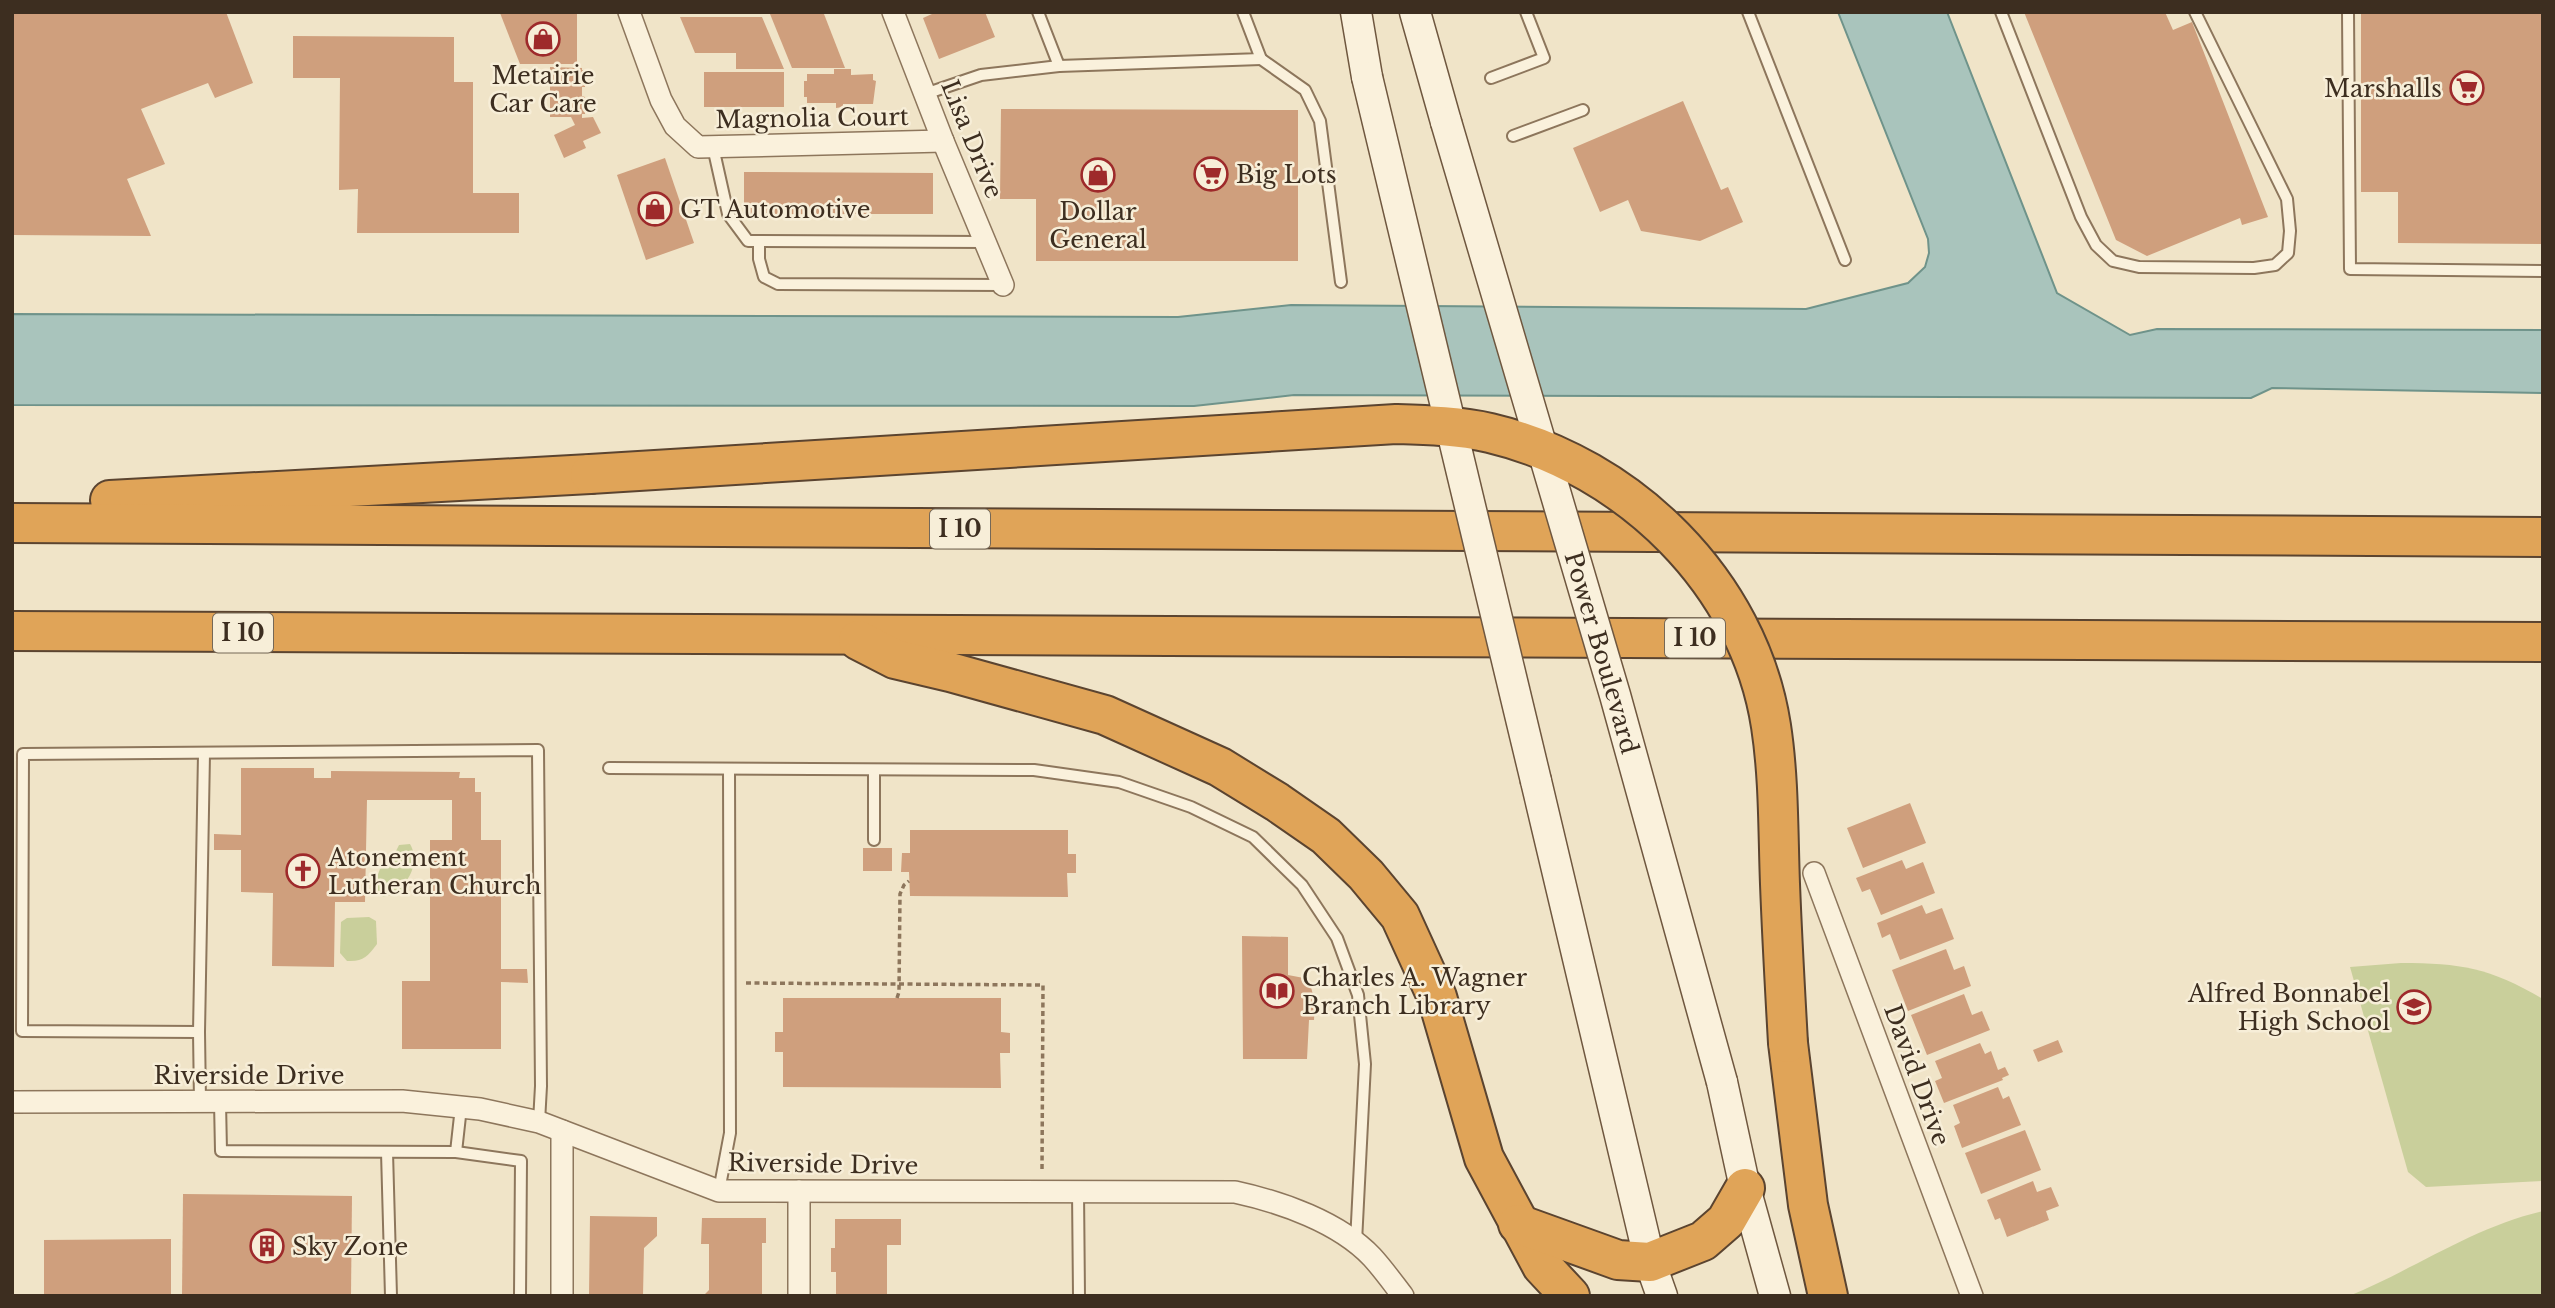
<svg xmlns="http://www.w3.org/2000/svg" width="2555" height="1308" font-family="'Libre Baskerville',serif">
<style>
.green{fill:#c9cf9b}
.water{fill:#a9c4bc;stroke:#6f938a;stroke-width:2}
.building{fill:#cf9f7d}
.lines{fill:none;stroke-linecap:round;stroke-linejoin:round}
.service-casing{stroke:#8d765c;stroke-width:14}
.minor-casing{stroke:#8d765c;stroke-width:24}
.secondary-casing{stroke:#6f573f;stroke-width:33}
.motorway-casing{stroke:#5b4430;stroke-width:42}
.path{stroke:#8d765c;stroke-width:3.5;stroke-dasharray:5 3.5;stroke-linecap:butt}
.service{stroke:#faf1dc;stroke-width:10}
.minor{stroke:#faf1dc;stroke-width:21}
.secondary{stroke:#faf1dc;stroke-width:30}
.motorway{stroke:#e0a458;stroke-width:38}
.secondary-bridge-casing{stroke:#6f573f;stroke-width:33;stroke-linecap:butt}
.motorway-bridge-casing{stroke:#5b4430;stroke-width:42;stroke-linecap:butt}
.secondary-bridge{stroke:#faf1dc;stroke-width:30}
.motorway-bridge{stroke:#e0a458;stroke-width:38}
.labels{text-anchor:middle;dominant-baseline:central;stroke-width:5;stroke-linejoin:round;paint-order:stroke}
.shield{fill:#f7eed8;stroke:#756857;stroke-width:2}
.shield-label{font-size:23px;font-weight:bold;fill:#3d2e20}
.poi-label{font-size:24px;fill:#3d2e20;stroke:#f7eed8;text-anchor:start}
.street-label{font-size:24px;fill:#3d2e20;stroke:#f7eed8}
</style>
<rect width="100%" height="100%" fill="#f0e4c8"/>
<g class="green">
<path d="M410,844C417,855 414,872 406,881L408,887L404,892L383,897L374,885L380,869L384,866V860L395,853L399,845Z"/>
<path d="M369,917L376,921L377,944C367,957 363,962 347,961L340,953L341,922L347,918Z"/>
<path d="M2401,963C2461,963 2490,968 2543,999V1181L2426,1187L2408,1172L2350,967Z"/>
<path d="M2543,1211V1296H2349C2415,1269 2473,1227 2543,1211Z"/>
</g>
<path class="water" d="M1838,12H1947L2057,293L2130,335L2157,329L2543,330V393L2272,388L2251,398L1294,395L1194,406L12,405V314L1178,317L1291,305L1806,309L1908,283L1925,267L1929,253L1928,239Z"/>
<g class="building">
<path d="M12,12H226L253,83L215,98L208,83L141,109L165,164L127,179L151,236L12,235Z"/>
<path d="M555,12L577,13V64H520L500,13Z"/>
<path d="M931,12H985L995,37L939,59L923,18L932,14Z"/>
<path d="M2024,12H2165L2173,30L2192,22L2268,217L2242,225L2240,218L2147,256L2116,240Z"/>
<path d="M2361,12H2543V244L2398,243V192H2361Z"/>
<path d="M770,14H824L845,68H792Z"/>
<path d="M680,17H762L784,69H736V53H695Z"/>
<path d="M293,36L454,37V82H473V193H519V233H357L358,189L339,190L340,78H293Z"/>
<path d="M550,67L582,68V70H585V87H582V96L585,97V114H582V118L593,117L601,133L583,141L586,148L564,158L554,135L575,125L571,117H550Z"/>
<path d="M834,69H851V75L873,74V80L876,81L873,104H843V107L836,108V103H807V97H804V81H807V74H834Z"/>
<rect x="704" y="72" width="80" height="35"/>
<path d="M1683,101L1721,190L1728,187L1743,222L1700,241L1641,231L1628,200L1600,212L1573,148Z"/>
<path d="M1001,109L1298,110V261H1036V199H1000Z"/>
<path d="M665,158L694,243L646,260L617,175Z"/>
<path d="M744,172L933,173V214H744Z"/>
<path d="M241,768H314V778H331V771L460,772L459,778H475V792H481V840H501V969H527L528,983L501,982V1049H402V981H430V840H452V800H367L365,902H335L334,967L272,966L273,893L241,892V850H214V834L241,835Z"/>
<path d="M1910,803L1926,843L1863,868L1847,828Z"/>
<path d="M910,830H1068V854H1076V873H1067L1068,897L910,896L909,872H901L902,853H910Z"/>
<rect x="863" y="848" width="29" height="23"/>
<path d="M1902,860L1906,869L1923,862L1935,893L1881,915L1870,889L1862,892L1856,878Z"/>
<path d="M1922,905L1926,914L1942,908L1954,939L1900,960L1890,934L1882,938L1877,923Z"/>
<path d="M1242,936L1288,937V975L1309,979L1315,1003L1314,1020H1309L1307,1059H1243Z"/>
<path d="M1946,949L1954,970L1964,966L1971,986L1908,1011L1892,970Z"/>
<path d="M1964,994L1972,1015L1982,1011L1990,1030L1927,1055L1911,1015Z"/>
<path d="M783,998H1001V1032L1010,1033V1053H1000L1001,1088L783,1087V1052H775V1032H783Z"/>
<path d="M2058,1040L2063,1052L2038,1062L2033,1050Z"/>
<path d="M1980,1043L1985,1054L1991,1051L1998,1070L2005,1067L2009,1075L2002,1078L2003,1080L1944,1103L1935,1081L1942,1078L1935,1061Z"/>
<path d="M1998,1087L2003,1099L2009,1096L2021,1125L1962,1148L1954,1126L1960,1123L1953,1105Z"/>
<path d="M2025,1130L2041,1170L1981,1194L1965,1153Z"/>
<path d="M2033,1181L2037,1192L2051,1187L2059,1206L2046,1211L2049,1220L2007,1237L2000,1218L1995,1220L1987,1200Z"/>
<path d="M183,1194L352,1196L351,1296H182Z"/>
<path d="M590,1216L657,1217V1236L644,1248L643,1296H589Z"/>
<path d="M702,1218H766V1243H762V1296H703L709,1290V1244H701Z"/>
<path d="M835,1219H901V1245H887V1296L836,1295V1272H831V1248H835Z"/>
<path d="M171,1239V1296H44V1240Z"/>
</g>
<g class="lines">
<defs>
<g id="service">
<path d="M1038,12L1059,66L1261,59L1243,12"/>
<path d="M1748,12L1845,260"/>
<path d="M2001,12L2081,217L2096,245L2113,261L2139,267L2254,268L2275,265L2288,253L2290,231L2287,199L2195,12"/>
<path d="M2348,12L2350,269L2543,271"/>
<path d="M1261,59L1305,90L1320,121L1341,282"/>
<path d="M1491,78L1544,58L1526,12"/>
<path d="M925,94L981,75L1059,66"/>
<path d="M1513,136L1583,110"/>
<path d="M713,147L728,214L748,241L985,242"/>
<path d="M759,243V259L764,277L778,284L1003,285"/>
<path d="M609,768L1034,770L1119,782L1191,807L1253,837L1302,885L1337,938L1358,995L1365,1064L1356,1242"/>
<path d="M874,770V840"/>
<path d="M199,1032L22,1031L23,754L538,750L541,1086L539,1122"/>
<path d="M200,1102L199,1032L204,754"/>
<path d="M220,1102L221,1151L456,1152L521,1161L520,1296"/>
<path d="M387,1152L391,1296"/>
<path d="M456,1152L461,1107"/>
<path d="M719,1191L730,1133L729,769"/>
<path d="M1078,1191L1079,1296"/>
</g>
<g id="minor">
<path d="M629,12L661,100L675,126L698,147L943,141"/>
<path d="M893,12L943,141L1003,285"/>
<path d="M1814,873L1972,1296"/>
<path d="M12,1102L402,1101L480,1109L539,1122L719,1191L1235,1192C1281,1202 1339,1222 1372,1257C1383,1269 1393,1283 1403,1296"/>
<path d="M562,1296V1131"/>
<path d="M799,1296V1191"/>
</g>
<g id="secondary">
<path d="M1356,12L1367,77"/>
<path d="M1415,12L1446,122"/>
<path d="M1536,781L1650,1262L1662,1296"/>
<path d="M1722,1082L1745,1188L1775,1296"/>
</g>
<g id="motorway">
<path d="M110,500L590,474"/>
<path d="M12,523L2543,537"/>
<path d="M12,631L2543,642"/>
<path d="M858,640L895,659L950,672L1105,715L1220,767L1277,802L1326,836L1366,875L1400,916L1437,997L1484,1158L1542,1266L1570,1296"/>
<path d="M1788,1043L1808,1205L1828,1296"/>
<path d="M1518,1224L1618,1260L1650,1262L1703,1241L1726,1221L1745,1188"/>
</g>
</defs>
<use href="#service" class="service-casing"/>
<use href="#minor" class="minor-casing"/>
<use href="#secondary" class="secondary-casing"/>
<use href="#motorway" class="motorway-casing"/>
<g class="path">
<path d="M746,983L1043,985L1042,1171"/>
<path d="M897,998L899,992L900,894L904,885L909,881"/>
</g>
<use href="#service" class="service"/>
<use href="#minor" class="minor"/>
<use href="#secondary" class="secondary"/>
<use href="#motorway" class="motorway"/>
<defs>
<g id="secondary-bridge">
<path d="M1367,77L1536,781"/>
<path id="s1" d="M1446,122L1615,695L1722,1082"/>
</g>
<path id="motorway-bridge" d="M590,474L1396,424C1427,425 1460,426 1490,433C1629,466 1749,583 1771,726C1779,778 1778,831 1780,884C1782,937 1785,990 1788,1043"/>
</defs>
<use href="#secondary-bridge" class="secondary-bridge-casing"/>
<use href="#motorway-bridge" class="motorway-bridge-casing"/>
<use href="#secondary-bridge" class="secondary-bridge"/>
<use href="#motorway-bridge" class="motorway-bridge"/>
</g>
<defs>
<symbol id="shop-ring" viewBox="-11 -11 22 22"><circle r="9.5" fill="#f7eed8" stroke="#9e2a2b" stroke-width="1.5"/><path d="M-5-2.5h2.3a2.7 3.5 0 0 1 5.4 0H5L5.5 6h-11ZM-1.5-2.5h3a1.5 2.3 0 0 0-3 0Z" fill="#9e2a2b"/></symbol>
<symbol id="supermarket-ring" viewBox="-11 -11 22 22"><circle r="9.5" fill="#f7eed8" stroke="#9e2a2b" stroke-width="1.5"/><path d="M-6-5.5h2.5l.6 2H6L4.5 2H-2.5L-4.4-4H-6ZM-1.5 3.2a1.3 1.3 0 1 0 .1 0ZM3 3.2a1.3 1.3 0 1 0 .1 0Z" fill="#9e2a2b"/></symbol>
<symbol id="church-ring" viewBox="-11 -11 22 22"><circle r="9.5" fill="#f7eed8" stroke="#9e2a2b" stroke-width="1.5"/><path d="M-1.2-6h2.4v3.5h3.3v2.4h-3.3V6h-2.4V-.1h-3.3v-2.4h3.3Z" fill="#9e2a2b"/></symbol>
<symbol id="library-ring" viewBox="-11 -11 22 22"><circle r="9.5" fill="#f7eed8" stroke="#9e2a2b" stroke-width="1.5"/><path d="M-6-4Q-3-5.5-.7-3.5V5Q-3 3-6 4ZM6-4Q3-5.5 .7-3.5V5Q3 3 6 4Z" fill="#9e2a2b"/></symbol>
<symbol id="school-ring" viewBox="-11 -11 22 22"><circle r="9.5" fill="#f7eed8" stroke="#9e2a2b" stroke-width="1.5"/><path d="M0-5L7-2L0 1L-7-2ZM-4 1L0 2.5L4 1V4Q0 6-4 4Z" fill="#9e2a2b"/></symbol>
<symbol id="building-ring" viewBox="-11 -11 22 22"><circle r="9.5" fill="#f7eed8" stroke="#9e2a2b" stroke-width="1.5"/><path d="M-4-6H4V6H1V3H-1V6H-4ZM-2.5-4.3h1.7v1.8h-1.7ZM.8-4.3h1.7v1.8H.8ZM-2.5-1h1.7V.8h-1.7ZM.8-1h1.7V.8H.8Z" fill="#9e2a2b"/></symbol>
</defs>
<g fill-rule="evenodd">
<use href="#shop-ring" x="524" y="20" width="38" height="38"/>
<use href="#supermarket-ring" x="2448" y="69" width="38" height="38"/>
<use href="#supermarket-ring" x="1192" y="155" width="38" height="38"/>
<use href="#shop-ring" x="1079" y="156" width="38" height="38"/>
<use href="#shop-ring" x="636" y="190" width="38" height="38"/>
<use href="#church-ring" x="284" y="852" width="38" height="38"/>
<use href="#library-ring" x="1258" y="972" width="38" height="38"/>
<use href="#school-ring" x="2395" y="988" width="38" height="38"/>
<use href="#building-ring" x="248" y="1227" width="38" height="38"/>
</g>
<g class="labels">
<g class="shield">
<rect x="930" y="509.5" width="60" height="39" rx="5"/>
<rect x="213" y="613.5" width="60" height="39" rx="5"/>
<rect x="1665" y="618.5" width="60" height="39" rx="5"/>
</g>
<g class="shield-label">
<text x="960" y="529">I 10</text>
<text x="243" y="633">I 10</text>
<text x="1695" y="638">I 10</text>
</g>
<g class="poi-label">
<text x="543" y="75" text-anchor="middle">Metairie<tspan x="543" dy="28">Car Care</tspan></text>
<text x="2442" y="88" text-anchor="end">Marshalls</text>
<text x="1236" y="174">Big Lots</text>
<text x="680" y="209">GT Automotive</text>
<text x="1098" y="211" text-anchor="middle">Dollar<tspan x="1098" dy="28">General</tspan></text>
<text x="328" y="857">Atonement<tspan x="328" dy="28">Lutheran Church</tspan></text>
<text x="1302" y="977">Charles A. Wagner<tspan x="1302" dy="28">Branch Library</tspan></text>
<text x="2390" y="993" text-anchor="end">Alfred Bonnabel<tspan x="2390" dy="28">High School</tspan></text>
<text x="292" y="1246">Sky Zone</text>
</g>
<g class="street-label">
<text transform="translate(812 118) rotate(-1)">Magnolia Court</text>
<text transform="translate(972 139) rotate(68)">Lisa Drive</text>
<text stroke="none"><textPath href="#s1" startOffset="553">Power Boulevard</textPath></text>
<text x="249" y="1075">Riverside Drive</text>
<text transform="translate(1917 1075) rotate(70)">David Drive</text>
<text transform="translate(823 1164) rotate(1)">Riverside Drive</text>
</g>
</g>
<rect width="2555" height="1308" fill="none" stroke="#3d2e20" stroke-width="28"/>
</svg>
